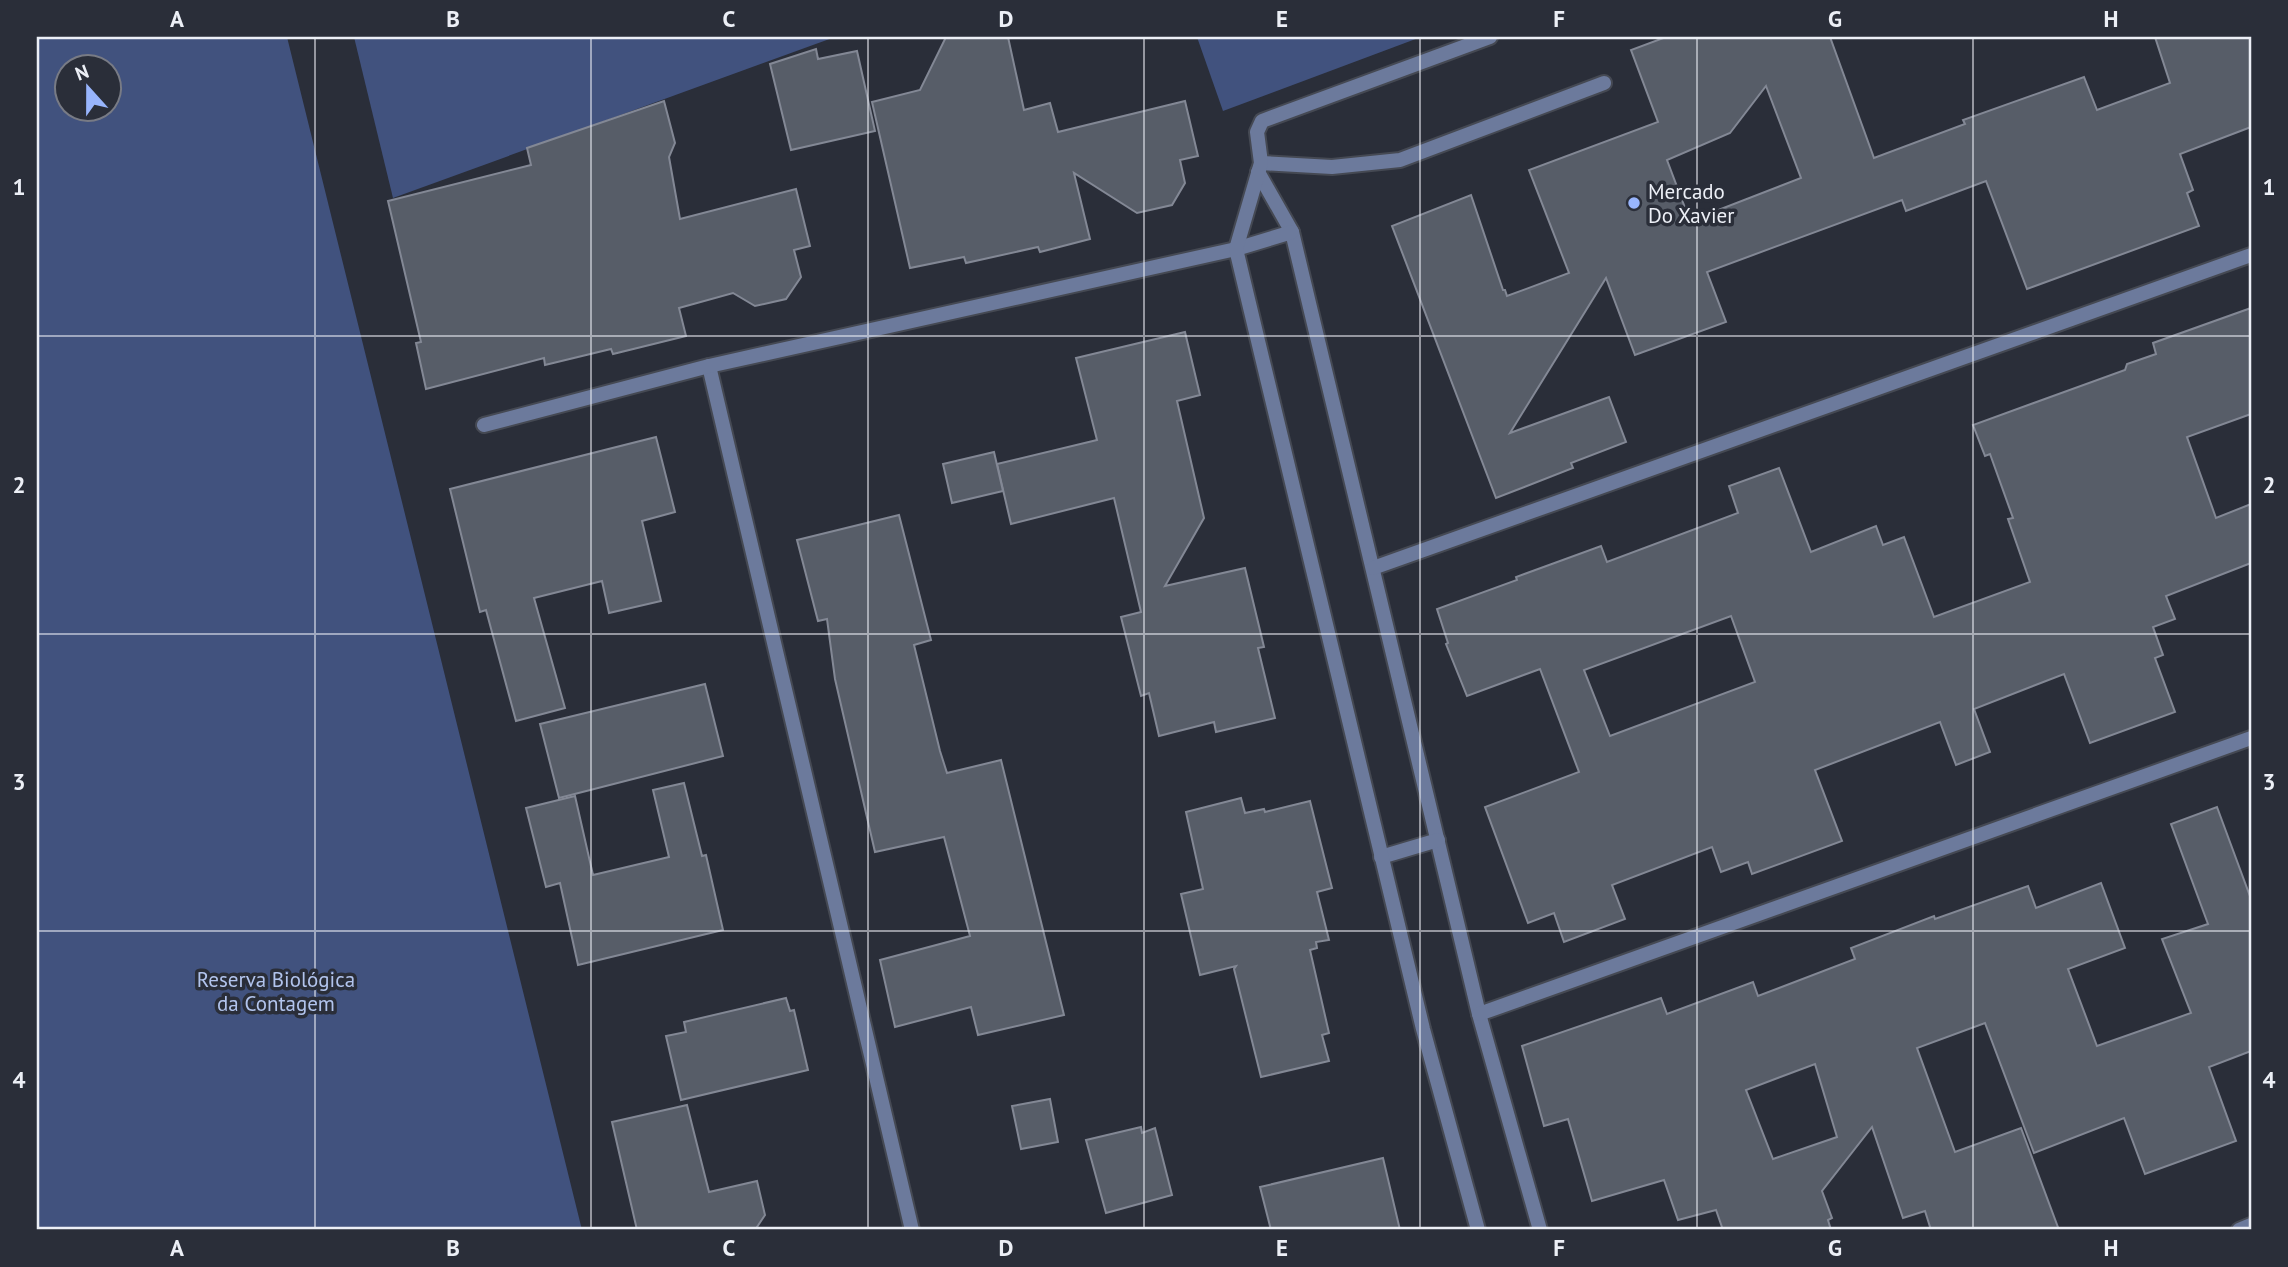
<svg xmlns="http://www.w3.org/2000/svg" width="2288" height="1267" font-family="'PT Sans',sans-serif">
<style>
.green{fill:#41527e;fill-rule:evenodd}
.building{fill:#575d68;stroke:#838895;stroke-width:2;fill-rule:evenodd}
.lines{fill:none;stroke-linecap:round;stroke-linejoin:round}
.lane-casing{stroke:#454953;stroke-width:18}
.street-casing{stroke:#454953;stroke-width:18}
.lane{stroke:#6c7a9c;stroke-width:14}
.street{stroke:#6c7a9c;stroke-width:14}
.grid{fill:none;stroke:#eceff6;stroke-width:2;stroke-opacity:0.55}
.poi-dot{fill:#98b5fd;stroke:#2a2e39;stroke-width:2.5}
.labels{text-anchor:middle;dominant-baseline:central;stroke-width:7;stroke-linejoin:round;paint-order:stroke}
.poi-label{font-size:21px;fill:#eceff6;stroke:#2a2e39;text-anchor:start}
.park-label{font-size:21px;fill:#b2c4ed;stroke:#2a2e39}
.neatline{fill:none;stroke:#eceff6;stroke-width:2.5}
.grid-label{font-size:23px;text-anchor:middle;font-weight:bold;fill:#eceff6}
</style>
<rect width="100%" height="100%" fill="#2a2e39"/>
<g class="green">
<path d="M37,37H287L582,1230H37ZM66,66H108V108H66Z"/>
<path d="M354,37H835L393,198Z"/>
<path d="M1197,37H1421L1223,111Z"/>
</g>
<g class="building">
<path d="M946,37H1008L1024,110L1050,103L1058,132L1185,101L1198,156L1180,160L1185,183L1172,205L1137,213L1074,173L1090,239L1040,252L1038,247L966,263L964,257L910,268L872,102L920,90Z"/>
<path d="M1666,37H1830L1874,158L1965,124L1963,120L2084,77L2097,110L2170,83L2155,37H2251V127L2180,154L2193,190L2187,193L2199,226L2027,289L1986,181L1906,211L1902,200L1707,272L1726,322L1635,355L1606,278L1510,433L1609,397L1626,442L1571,463L1573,468L1496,498L1392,226L1471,195L1503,290H1505L1507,296L1569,273L1529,170L1658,122L1631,50ZM1766,86L1801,178L1690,221L1667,160L1730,133Z"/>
<path d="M816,49L818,59L857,51L875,131L791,150L770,64Z"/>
<path d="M664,101L675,143L669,157L680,219L796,189L810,246L794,250L801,277L786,299L755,306L733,293L679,308L686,336L613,354L611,349L545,365L544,358L426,389L416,343L421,342L388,201L531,165L527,148Z"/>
<path d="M2251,308V414L2187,437L2216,518L2251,504V563L2166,596L2175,619L2153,627L2163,655L2155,658L2175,712L2090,743L2064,674L1974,709L1990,752L1956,765L1940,722L1815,770L1842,841L1752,874L1748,862L1721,872L1712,847L1612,885L1625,919L1564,942L1554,913L1528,923L1485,807L1579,772L1540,669L1467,696L1446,644L1448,643L1437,609L1517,580L1516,577L1601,546L1607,562L1738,513L1729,486L1779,468L1811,552L1876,526L1883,545L1904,537L1934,617L2030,582L2008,519L2013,518L1990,454L1985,456L1973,425L2125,370L2127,364L2156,354L2153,343ZM1731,616L1755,682L1610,736L1584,670Z"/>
<path d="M1185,332L1200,395L1177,401L1204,518L1165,586L1245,568L1264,647L1258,648L1275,718L1216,732L1214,722L1159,736L1149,693L1141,696L1121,617L1141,612L1114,498L1011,524L997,464L1097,440L1076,358Z"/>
<path d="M656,437L675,512L642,521L661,601L609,613L602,581L534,598L565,708L516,721L486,610L480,612L450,489Z"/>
<path d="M994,452L1003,491L952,503L943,464Z"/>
<path d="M899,515L931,640L914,645L940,751L947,773L1001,760L1064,1015L978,1035L971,1007L895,1027L880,960L970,936L944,837L875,852L835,679L827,619L818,621L797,540Z"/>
<path d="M705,684L723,756L559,798L540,724Z"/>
<path d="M684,783L702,856L706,855L723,930L578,965L560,883L546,887L526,808L575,796L593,875L669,857L653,790Z"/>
<path d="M1241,798L1245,813L1264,809L1265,812L1310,801L1332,888L1317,892L1329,940L1316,942L1317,948L1310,950L1329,1033L1322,1035L1329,1061L1261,1077L1234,969L1236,966L1200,975L1181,894L1203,889L1186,812Z"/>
<path d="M2217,807L2251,899V1051L2209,1067L2236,1141L2145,1174L2124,1118L2034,1153L1985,1023L1917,1048L1955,1152L2021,1128L2059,1230H1931L1925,1211L1903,1218L1872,1127L1822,1191L1832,1218L1828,1220L1831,1230H1723L1716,1210L1678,1220L1664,1180L1592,1201L1568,1119L1544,1126L1522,1046L1661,998L1667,1014L1753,982L1758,996L1855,959L1851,948L1934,916L1935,919L2028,886L2036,908L2101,883L2125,948L2068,969L2097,1046L2191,1013L2162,939L2208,924L2171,824ZM1815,1064L1837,1137L1773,1159L1746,1090Z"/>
<path d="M786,998L790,1011L794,1010L808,1070L681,1100L666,1036L686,1032L684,1022Z"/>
<path d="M1050,1099L1058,1142L1021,1149L1012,1106Z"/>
<path d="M687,1105L709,1192L757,1181L765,1215L755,1230H637L612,1122Z"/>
<path d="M1141,1127L1142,1133L1155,1128L1172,1195L1106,1213L1086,1140Z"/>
<path d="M1383,1158L1400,1230H1271L1260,1187Z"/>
</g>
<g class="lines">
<defs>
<path id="lane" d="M1261,163L1332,167L1400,160L1604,83"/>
<g id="street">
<path d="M1258,172L1292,232L1479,1014L1540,1230"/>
<path d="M709,366L912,1230"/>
<path d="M484,425L709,366L1236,249L1292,232"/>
<path d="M1373,568L2251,255"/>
<path d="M1381,857L1438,840"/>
<path d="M1479,1014L2251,738"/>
<path d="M1478,1230L1423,1029L1236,249L1261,163L1257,132L1262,121L1490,37"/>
<path d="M2239,1230L2251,1225"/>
</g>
</defs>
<use href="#lane" class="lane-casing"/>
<use href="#street" class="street-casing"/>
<use href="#lane" class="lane"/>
<use href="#street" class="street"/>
</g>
<path class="grid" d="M315,37V1230M591,37V1230M868,37V1230M1144,37V1230M1420,37V1230M1697,37V1230M1973,37V1230M37,336H2251M37,634H2251M37,931H2251"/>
<circle class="poi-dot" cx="1634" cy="203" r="7"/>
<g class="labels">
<g class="poi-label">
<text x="1648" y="191">Mercado<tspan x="1648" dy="24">Do Xavier</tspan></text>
</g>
<g class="park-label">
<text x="276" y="979">Reserva Biológica<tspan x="276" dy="24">da Contagem</tspan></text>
</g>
</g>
<rect width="2288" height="1267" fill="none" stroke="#2a2e39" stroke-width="77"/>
<g transform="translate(88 88) rotate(339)"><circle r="33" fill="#2a2e39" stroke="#787b85" stroke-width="2"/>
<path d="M0-5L12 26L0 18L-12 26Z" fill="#98b5fd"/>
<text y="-10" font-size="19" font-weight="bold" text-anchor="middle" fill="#eceff6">N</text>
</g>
<rect x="38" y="38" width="2212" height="1190" class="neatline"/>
<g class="grid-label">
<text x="177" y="27">A</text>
<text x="453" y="27">B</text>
<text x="729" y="27">C</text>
<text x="1006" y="27">D</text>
<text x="1282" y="27">E</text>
<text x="1559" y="27">F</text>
<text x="1835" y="27">G</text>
<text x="2111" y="27">H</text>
<text x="19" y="195">1</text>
<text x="2269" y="195">1</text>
<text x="19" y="493">2</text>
<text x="2269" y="493">2</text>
<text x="19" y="790">3</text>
<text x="2269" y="790">3</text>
<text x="19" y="1088">4</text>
<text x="2269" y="1088">4</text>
<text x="177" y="1256">A</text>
<text x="453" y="1256">B</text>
<text x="729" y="1256">C</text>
<text x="1006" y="1256">D</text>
<text x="1282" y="1256">E</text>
<text x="1559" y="1256">F</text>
<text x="1835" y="1256">G</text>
<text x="2111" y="1256">H</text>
</g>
</svg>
